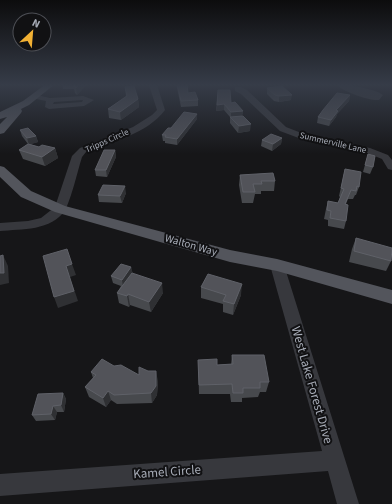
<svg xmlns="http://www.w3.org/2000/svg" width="392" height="504" font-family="'Source Sans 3',sans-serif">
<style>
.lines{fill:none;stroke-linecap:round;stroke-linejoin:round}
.minor{fill:#37383d;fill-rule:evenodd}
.major{fill:#53555c;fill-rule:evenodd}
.wall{fill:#47494d}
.shaded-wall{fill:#2f3033}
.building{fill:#525359;stroke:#5f6168}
.labels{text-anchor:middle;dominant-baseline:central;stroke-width:4;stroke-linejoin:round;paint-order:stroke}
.far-street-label{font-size:9px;fill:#a8adb8;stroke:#111113}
.street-label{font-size:11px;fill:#a8adb8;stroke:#111113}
.near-street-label{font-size:13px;fill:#a8adb8;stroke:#111113}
</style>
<rect width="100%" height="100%" fill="#161618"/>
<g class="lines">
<g class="minor">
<path d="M150,84L157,85L165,110C147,134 113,141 86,152L82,157C78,170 71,200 65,210C52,231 21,229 0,231V223L28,221L41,218L55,207L72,156L80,148L133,127L152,115L157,110L149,85Z"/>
<path d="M336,84C345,84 376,89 383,95L379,100C369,101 341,91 336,84Z"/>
<path d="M235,87H241L247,90L286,127L309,136L370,148L388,155L392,160V170L388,169L382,159L367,153L304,140L280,131L241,94L235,91Z"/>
<path d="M32,94L50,98L83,96L94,100L84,106L49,109L45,107L46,101L32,98ZM83,100L82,102L53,104L54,102Z"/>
<path d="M277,260L282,262L284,265L359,504H337L328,471L0,496V474L322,451L270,265L272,262Z"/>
</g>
<g class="major">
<path d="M46,84H55L29,105L21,109L22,111L21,113L4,133L0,134V124L7,117L0,119V112L23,101Z"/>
<path d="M0,166L4,167L31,191L65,206L230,250L277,259L392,290V304L277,271L230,262L55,212L21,197L0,177Z"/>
</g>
</g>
<g class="wall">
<path d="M62,84H87L77,95L75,93L74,89H63Z"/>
<path d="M176,84H187L188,93L198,100V106L181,107L177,88Z"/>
<path d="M125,87L138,99L139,107L121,120L109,118L108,109L126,96Z"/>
<path d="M267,88L291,100L279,102L274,101L267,94Z"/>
<path d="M218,90L231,103L243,111L242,116L250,131L238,133L230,123V117L224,110L216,111Z"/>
<path d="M350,95L349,101L337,114L336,117L329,126L317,123L318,117Z"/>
<path d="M197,119L177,145L165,143V141H163L162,135L171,128Z"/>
<path d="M20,130L36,136L38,142L30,144L39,147L55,148L58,158L45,166L23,159L19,150L28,144L22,136Z"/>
<path d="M282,138L281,144L272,151L261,146L262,140Z"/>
<path d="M115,150L116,157L107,177L96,176L95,170Z"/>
<path d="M368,154L373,167L370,174L363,172Z"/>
<path d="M345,169L359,187L356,195H355L353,199H348L346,204V221L344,229L328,226V220L324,219L326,209L328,201L338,203L340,197L339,196Z"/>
<path d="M240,175L275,181L274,191H261V194H255L253,203H242L239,185Z"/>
<path d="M126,193L122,203L99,202L98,195Z"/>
<path d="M356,238L391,261L386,271L349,262L352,249Z"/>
<path d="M131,267L132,273L163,293L151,312L130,305L129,307L119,303L117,293L121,286L113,283L111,276Z"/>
<path d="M201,287L241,295L233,315L223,312V304L201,298Z"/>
<path d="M232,355L269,382L266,392H260L258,397L242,398V402H231L230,394H199L198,360L217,365L231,364Z"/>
<path d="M114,366L139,375L158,381L157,395L152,403L117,404L111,400L106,407L89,397L85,387L93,378L91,372Z"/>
<path d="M63,393L66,399L64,412H57L55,420L36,421L32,415Z"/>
</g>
<g class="shaded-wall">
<path d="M79,84H87L77,95L76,88Z"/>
<path d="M292,95L291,100L279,102V96Z"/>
<path d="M350,95L349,101L337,114L336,117L329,126L331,120L336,110Z"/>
<path d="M138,99L139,107L121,120L120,112Z"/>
<path d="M224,104V110L216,111L217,105Z"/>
<path d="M243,111L242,116L231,118V112Z"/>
<path d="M197,114V119L177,145V139Z"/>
<path d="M251,124L250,131L238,133L239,126Z"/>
<path d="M36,136L38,142L29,145L27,138Z"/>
<path d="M282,138L281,144L272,151L273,144Z"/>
<path d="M55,148L58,158L45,166L42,157Z"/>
<path d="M115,150L116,157L107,177L106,170Z"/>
<path d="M125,186L126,193L122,203L120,196Z"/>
<path d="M3,255L8,266L9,283L0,285V273Z"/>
<path d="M72,264L76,275L70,277L78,301L58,308L54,297L66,266Z"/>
<path d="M131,267L133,274L123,287L122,280Z"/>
<path d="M162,283L163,293L151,312L149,302Z"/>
<path d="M242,284L241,295L233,315L234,304Z"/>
<path d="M128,294L130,305L129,307L127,296Z"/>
<path d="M156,371L158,381L157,395L152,403L151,393Z"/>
<path d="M108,391L111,400L106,407L103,398Z"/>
<path d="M63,393L66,399L64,412L61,405Z"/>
<path d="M53,406L57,412L55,420L51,414Z"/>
</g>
<g class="building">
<path d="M75,84H79L76,88L74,86Z"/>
<path d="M177,84H187L188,93L195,92L198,100L181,101Z"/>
<path d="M134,86L138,99L120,112L108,109L127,96L125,87Z"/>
<path d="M282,86L292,95L279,96L275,95L267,88Z"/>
<path d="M218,90H230L231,103L235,102L243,111L231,112L224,104L217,105Z"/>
<path d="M337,93L350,95L336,110L338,111L331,120L318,117L323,110Z"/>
<path d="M184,112L197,114L177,139L165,137L166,135H162L168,128H171Z"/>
<path d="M243,116L251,124L239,126L230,117Z"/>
<path d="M28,128L36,136L27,138L20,130Z"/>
<path d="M271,134L282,138L273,144L262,140Z"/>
<path d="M28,144L39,147L42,145L55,148L42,157L19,150Z"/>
<path d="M104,150H115L106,170H95Z"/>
<path d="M368,154L375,156L373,167L365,165Z"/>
<path d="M345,169L361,172L359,187L357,186L356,191L351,190L345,204L348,205L346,221L330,218L331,211L327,210L328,201L338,203L344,189L341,188Z"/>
<path d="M273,173L275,181H261L262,184H253L255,192H243L240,175Z"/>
<path d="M103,185L125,186L120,196L98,195Z"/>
<path d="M356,238L392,248L391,261L354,251Z"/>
<path d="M67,249L72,264L66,266L74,291L54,297L43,256Z"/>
<path d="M3,255L4,273H0V256Z"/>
<path d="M121,264L131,267L122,280L111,276Z"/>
<path d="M132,273L162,283L149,302L128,294L127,296L117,293Z"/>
<path d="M208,274L242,284L234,304L223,301L226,295L201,287Z"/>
<path d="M232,355H264L269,382H260V388H243V393H233L232,384L199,385L198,360L217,359V365L233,364Z"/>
<path d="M102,359L114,366L121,365L139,375V367L148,371H156V386L151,393L114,395L108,391L103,398L85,387L96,375L91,372Z"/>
<path d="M63,393L61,405L53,406L51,414L32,415L38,394Z"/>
</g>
<linearGradient id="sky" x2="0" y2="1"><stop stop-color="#0c0c0d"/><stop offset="0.55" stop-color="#363c48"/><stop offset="1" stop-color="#363c48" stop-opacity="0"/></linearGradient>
<rect width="392" height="154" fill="url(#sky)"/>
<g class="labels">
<g class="far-street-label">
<text transform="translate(107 141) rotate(-24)">Tripps Circle</text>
<text transform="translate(333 143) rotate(13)">Summerville Lane</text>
</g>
<g class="street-label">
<text transform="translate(191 245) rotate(16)">Walton Way</text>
</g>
<g class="near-street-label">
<text transform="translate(312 385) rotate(74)">West Lake Forest Drive</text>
<text transform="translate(167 472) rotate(-4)">Kamel Circle</text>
</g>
</g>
<g transform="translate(32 32) rotate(26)"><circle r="19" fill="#111113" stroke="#4d4f55"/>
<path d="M0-3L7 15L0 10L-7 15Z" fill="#f2b134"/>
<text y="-6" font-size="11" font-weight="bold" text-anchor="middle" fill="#a8adb8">N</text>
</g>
</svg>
